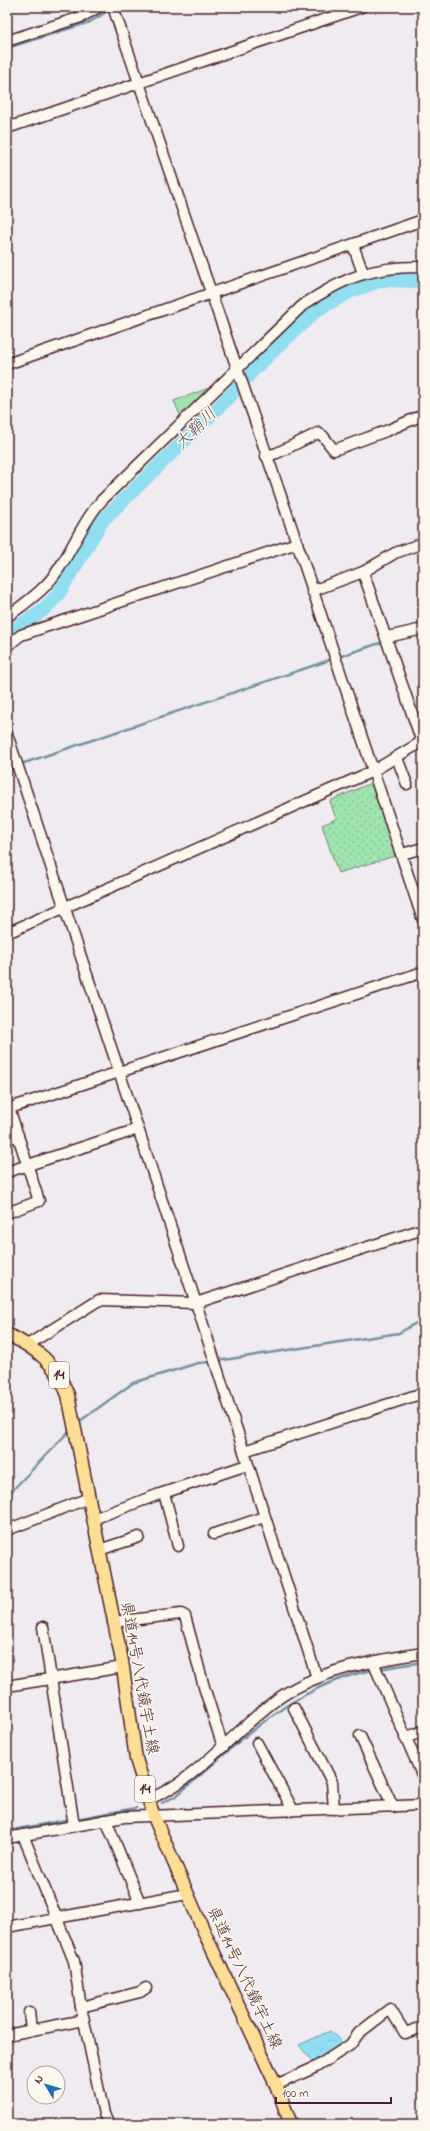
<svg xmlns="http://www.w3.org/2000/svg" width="430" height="2131" font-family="'Indie Flower','Klee One',sans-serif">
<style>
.green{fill:#9fe3ae;stroke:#74816c}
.park{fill:url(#park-dots);stroke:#74816c}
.water{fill:url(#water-ripples);stroke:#7592a2}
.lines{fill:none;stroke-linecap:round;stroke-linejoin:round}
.stream{stroke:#7592a2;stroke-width:2.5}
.river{stroke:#91def1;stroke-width:14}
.minor-casing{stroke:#4a1f2b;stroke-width:13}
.major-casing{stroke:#4a1f2b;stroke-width:15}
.minor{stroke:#fbf7ec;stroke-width:10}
.major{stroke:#fcde96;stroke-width:12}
.labels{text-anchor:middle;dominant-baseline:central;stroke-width:3.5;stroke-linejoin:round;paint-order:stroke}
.shield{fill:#fbf7ec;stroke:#7f6065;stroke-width:1}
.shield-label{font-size:15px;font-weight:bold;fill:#4a1f2b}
.street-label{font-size:16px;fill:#4a1f2b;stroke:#fbf7ec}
.water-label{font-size:17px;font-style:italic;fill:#5c4f5c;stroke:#fbf7ec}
</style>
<defs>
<pattern id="park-dots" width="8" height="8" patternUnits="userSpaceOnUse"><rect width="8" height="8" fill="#9fe3ae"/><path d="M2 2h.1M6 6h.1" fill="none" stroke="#8ac296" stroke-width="1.8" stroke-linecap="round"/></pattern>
<pattern id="water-ripples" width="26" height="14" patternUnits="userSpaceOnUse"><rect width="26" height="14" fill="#91def1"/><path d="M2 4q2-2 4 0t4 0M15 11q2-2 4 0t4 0" fill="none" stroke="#7fbecf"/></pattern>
</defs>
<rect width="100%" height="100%" fill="#efebf0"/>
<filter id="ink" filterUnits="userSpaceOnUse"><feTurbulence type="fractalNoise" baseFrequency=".025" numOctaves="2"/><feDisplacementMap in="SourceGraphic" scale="8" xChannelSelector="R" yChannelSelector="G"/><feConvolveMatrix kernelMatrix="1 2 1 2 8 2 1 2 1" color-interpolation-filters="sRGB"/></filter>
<g filter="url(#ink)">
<path class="green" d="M209,388L181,417L174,401Z"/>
<path class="park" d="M371,783L395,856L338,873L322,825L336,819L330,801Z"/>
<path class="water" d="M330,2031L344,2044L314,2064L299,2045Z"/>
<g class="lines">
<g class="stream">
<path d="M7,48L90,22L111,9"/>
<path d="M338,657L383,642"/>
<path d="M24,763L333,659"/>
<path d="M7,769L12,768"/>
<path d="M217,1361L399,1333L423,1319"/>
<path d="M80,1421L133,1383L198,1363L212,1362"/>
<path d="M7,1496L69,1431"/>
<path d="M378,1669L423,1662"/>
<path d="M162,1803L176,1796C237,1745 292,1685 373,1670"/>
<path d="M75,1819L136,1808"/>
<path d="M7,1831L71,1819"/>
</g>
<path class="river" d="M7,634L42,611L58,595L103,520L229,397L253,370L318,309L351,291L383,280L423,281"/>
<defs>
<g id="minor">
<path d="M113,7L297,543L423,920"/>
<path d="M7,41L81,17L99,7"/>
<path d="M7,128L361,7"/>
<path d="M353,245L363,273"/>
<path d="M7,364L423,220"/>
<path d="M266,456L277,453L318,433L323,436L334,450L386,431L423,415"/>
<path d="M363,572L422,742"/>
<path d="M312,591L363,572L395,553L423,543"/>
<path d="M7,617C20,607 35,597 46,585C69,561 79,525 102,500L303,305C345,277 373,266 423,267"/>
<path d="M387,637L423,629"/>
<path d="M7,646L21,635L297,543"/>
<path d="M7,734L196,1303L317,1678"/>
<path d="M397,758L407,784"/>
<path d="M402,854L423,848"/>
<path d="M7,933L373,771L423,741"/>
<path d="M7,1109L423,972"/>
<path d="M7,1139L18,1135"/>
<path d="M7,1172L138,1129"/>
<path d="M7,1213L39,1201L9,1108"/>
<path d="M29,1344L99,1300L196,1303L423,1229"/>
<path d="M244,1451L423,1393"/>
<path d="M164,1493L178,1546"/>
<path d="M93,1519L157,1495L247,1465"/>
<path d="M7,1530L89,1498"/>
<path d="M214,1534L264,1517"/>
<path d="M99,1550L139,1537"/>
<path d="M113,1622L181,1614L185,1616L204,1687L223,1747"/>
<path d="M43,1627L74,1826"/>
<path d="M373,1662L423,1777"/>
<path d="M7,1686L123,1667"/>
<path d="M294,1708L332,1782L334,1809"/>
<path d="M360,1736L393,1807"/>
<path d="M405,1738L423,1731"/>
<path d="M257,1743L293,1810"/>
<path d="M148,1799C191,1785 235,1731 272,1703C315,1670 371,1661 423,1653"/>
<path d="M106,1820L140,1903"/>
<path d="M23,1835L74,1961L81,2007"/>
<path d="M7,1838L124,1817L423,1805"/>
<path d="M7,1927L187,1894"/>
<path d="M29,2012L31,2030"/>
<path d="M7,2035L84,2020"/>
<path d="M276,2085L316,2067L350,2045L359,2033L390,2009L405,2033L423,2027"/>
<path d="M109,2124L104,2114L81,2007L140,1992L146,1988"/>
</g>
<path id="major" d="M7,1334C37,1349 56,1363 68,1395L122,1661L136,1759L154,1817L206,1936L276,2085L291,2124"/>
</defs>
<use href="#minor" class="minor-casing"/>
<use href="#major" class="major-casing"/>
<use href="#minor" class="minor"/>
<use href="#major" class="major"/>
</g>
</g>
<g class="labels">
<g class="shield">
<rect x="49" y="1362" width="20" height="26" rx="3"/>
<rect x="135" y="1776" width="20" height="26" rx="3"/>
</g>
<g class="shield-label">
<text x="59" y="1375">14</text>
<text x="145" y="1789">14</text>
</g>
<g class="street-label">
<text transform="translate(139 1678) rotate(80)">県道14号八代鏡宇土線</text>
<text transform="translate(244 1978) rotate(65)">県道14号八代鏡宇土線</text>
</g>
<g class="water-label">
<text transform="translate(196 429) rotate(-45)">大鞘川</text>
</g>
</g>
<rect width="430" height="2131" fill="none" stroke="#fbf7ec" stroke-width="24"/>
<rect x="12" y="12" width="406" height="2107" fill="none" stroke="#4a1f2b" stroke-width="1.5" filter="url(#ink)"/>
<g transform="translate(46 2085) rotate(308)"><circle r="19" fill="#fbf7ec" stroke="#b4a19f"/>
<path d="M0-3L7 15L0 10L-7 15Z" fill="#1f6fb2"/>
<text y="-6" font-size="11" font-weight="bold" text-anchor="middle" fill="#4a1f2b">N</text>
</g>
<path d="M276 2097v6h115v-6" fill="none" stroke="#4a1f2b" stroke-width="2"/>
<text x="282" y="2097" font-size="12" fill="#4a1f2b" stroke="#fbf7ec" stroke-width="3" paint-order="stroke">100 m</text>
</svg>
